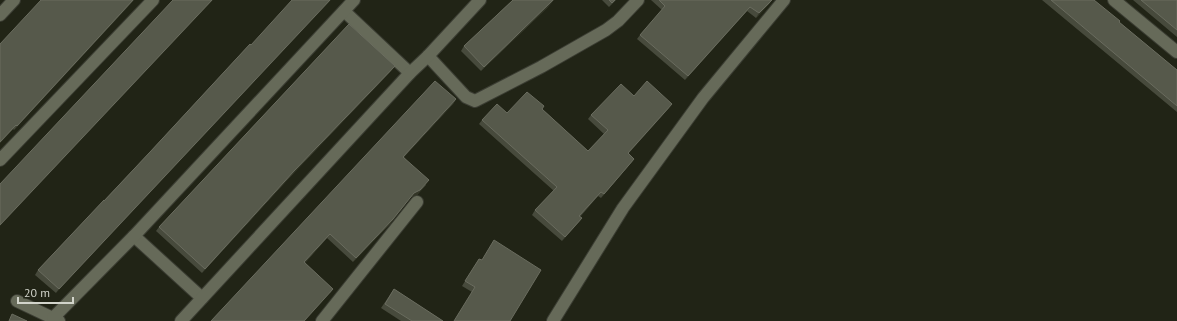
<svg xmlns="http://www.w3.org/2000/svg" width="1177" height="321" font-family="'PT Sans',sans-serif">
<style>
.lines{fill:none;stroke-linecap:round;stroke-linejoin:round}
.street-casing{stroke:#3b3d33;stroke-width:14}
.street{stroke:#666a59;stroke-width:12}
.wall{fill:#474a3c}
.shaded-wall{fill:#323526}
.building{fill:#56594b;stroke:#6a6c5f}
</style>
<rect width="100%" height="100%" fill="#212416"/>
<g class="lines">
<defs>
<g id="street">
<path d="M1114,0L1177,52"/>
<path d="M344,11L410,73"/>
<path d="M0,15L14,0"/>
<path d="M428,56L466,97L475,101L541,67L606,30L618,21L638,0"/>
<path d="M0,160L153,0"/>
<path d="M134,236L202,298"/>
<path d="M17,301L59,321"/>
<path d="M53,318L134,236L354,0"/>
<path d="M181,321L410,73L428,56L480,0"/>
<path d="M322,321L417,202"/>
<path d="M553,321L623,208L703,98L784,0"/>
</g>
</defs>
<use href="#street" class="street-casing"/>
<use href="#street" class="street"/>
</g>
<g class="wall">
<path d="M134,0L14,130L13,129L0,143V44Z"/>
<path d="M513,0H554L547,8L481,71L461,51L464,46Z"/>
<path d="M602,0H616L609,7Z"/>
<path d="M651,0H772L769,4L756,18L747,11L685,80L637,39L640,35L662,10Z"/>
<path d="M1042,0H1094L1119,22L1177,70V112Z"/>
<path d="M1133,0H1177V37Z"/>
<path d="M250,44L56,293L35,275L38,270L150,152Z"/>
<path d="M392,70L291,176L202,273L156,231L159,227Z"/>
<path d="M634,96L669,108L628,154L634,159L631,163L601,198L598,196L580,217L582,218L579,222L562,241L532,215L535,210L554,191L479,124L482,120L507,113L544,106L542,109L588,151L604,134L588,119L591,115Z"/>
<path d="M456,99L453,104L404,157L426,185L417,195L411,197L390,224L353,262L327,238L305,263L333,289L330,293L211,321Z"/>
<path d="M479,259L510,321L472,292L462,286Z"/>
<path d="M394,289L443,321H401L381,308Z"/>
</g>
<g class="shaded-wall">
<path d="M133,0H134L14,130L17,126Z"/>
<path d="M212,0H213L0,226V225Z"/>
<path d="M330,0H331L56,293L59,289Z"/>
<path d="M553,0H554L547,8L481,71L484,67Z"/>
<path d="M772,0L769,4L756,18L759,13Z"/>
<path d="M750,7L747,11L685,80L688,76Z"/>
<path d="M395,66L392,70L291,176L202,273L205,269L294,171Z"/>
<path d="M456,99L453,104L400,161L403,157Z"/>
<path d="M672,104L669,108L625,157L628,153Z"/>
<path d="M16,125L13,129L0,143V142Z"/>
<path d="M634,159L631,163L601,198L604,194Z"/>
<path d="M429,180L417,195L411,197L390,224L353,262L356,258L414,193Z"/>
<path d="M601,192L598,196L576,220L579,216Z"/>
<path d="M582,218L579,222L562,241L565,237Z"/>
<path d="M330,234L327,238L301,267L304,262Z"/>
<path d="M333,289L330,293L305,321H304Z"/>
</g>
<g class="building">
<path d="M41,0H133L17,126L16,125L0,142V44Z"/>
<path d="M173,0H212L0,225V184Z"/>
<path d="M292,0H330L59,289L38,270L104,200V201L150,152L250,44L251,45Z"/>
<path d="M513,0H553L484,67L464,46Z"/>
<path d="M609,0H615L612,3Z"/>
<path d="M659,0H772L759,13L750,7L688,76L640,35L665,6Z"/>
<path d="M1051,0H1094L1120,21L1119,22L1177,70V106Z"/>
<path d="M1141,0H1177V30Z"/>
<path d="M349,24L395,66L294,171L205,269L159,227Z"/>
<path d="M435,81L456,99L403,157L429,180L420,190L414,193L393,219L356,258L330,234L304,262L333,289L304,321H211Z"/>
<path d="M647,81L672,104L628,153L634,159L604,194L601,192L579,216L582,218L565,237L535,210L557,187L482,120L497,104L507,113L527,92L544,106L542,109L588,151L608,130L591,115L621,84L634,96Z"/>
<path d="M494,240L541,270L510,321H454L475,287L465,281L479,259L482,260Z"/>
<path d="M394,289L443,321H412L385,304Z"/>
<path d="M12,314L27,321H9Z"/>
</g>
<path d="M18 297v6h55v-6" fill="none" stroke="#d2d4cb" stroke-width="2"/>
<text x="24" y="297" font-size="12" fill="#d2d4cb" stroke="#212416" stroke-width="3" paint-order="stroke">20 m</text>
</svg>
